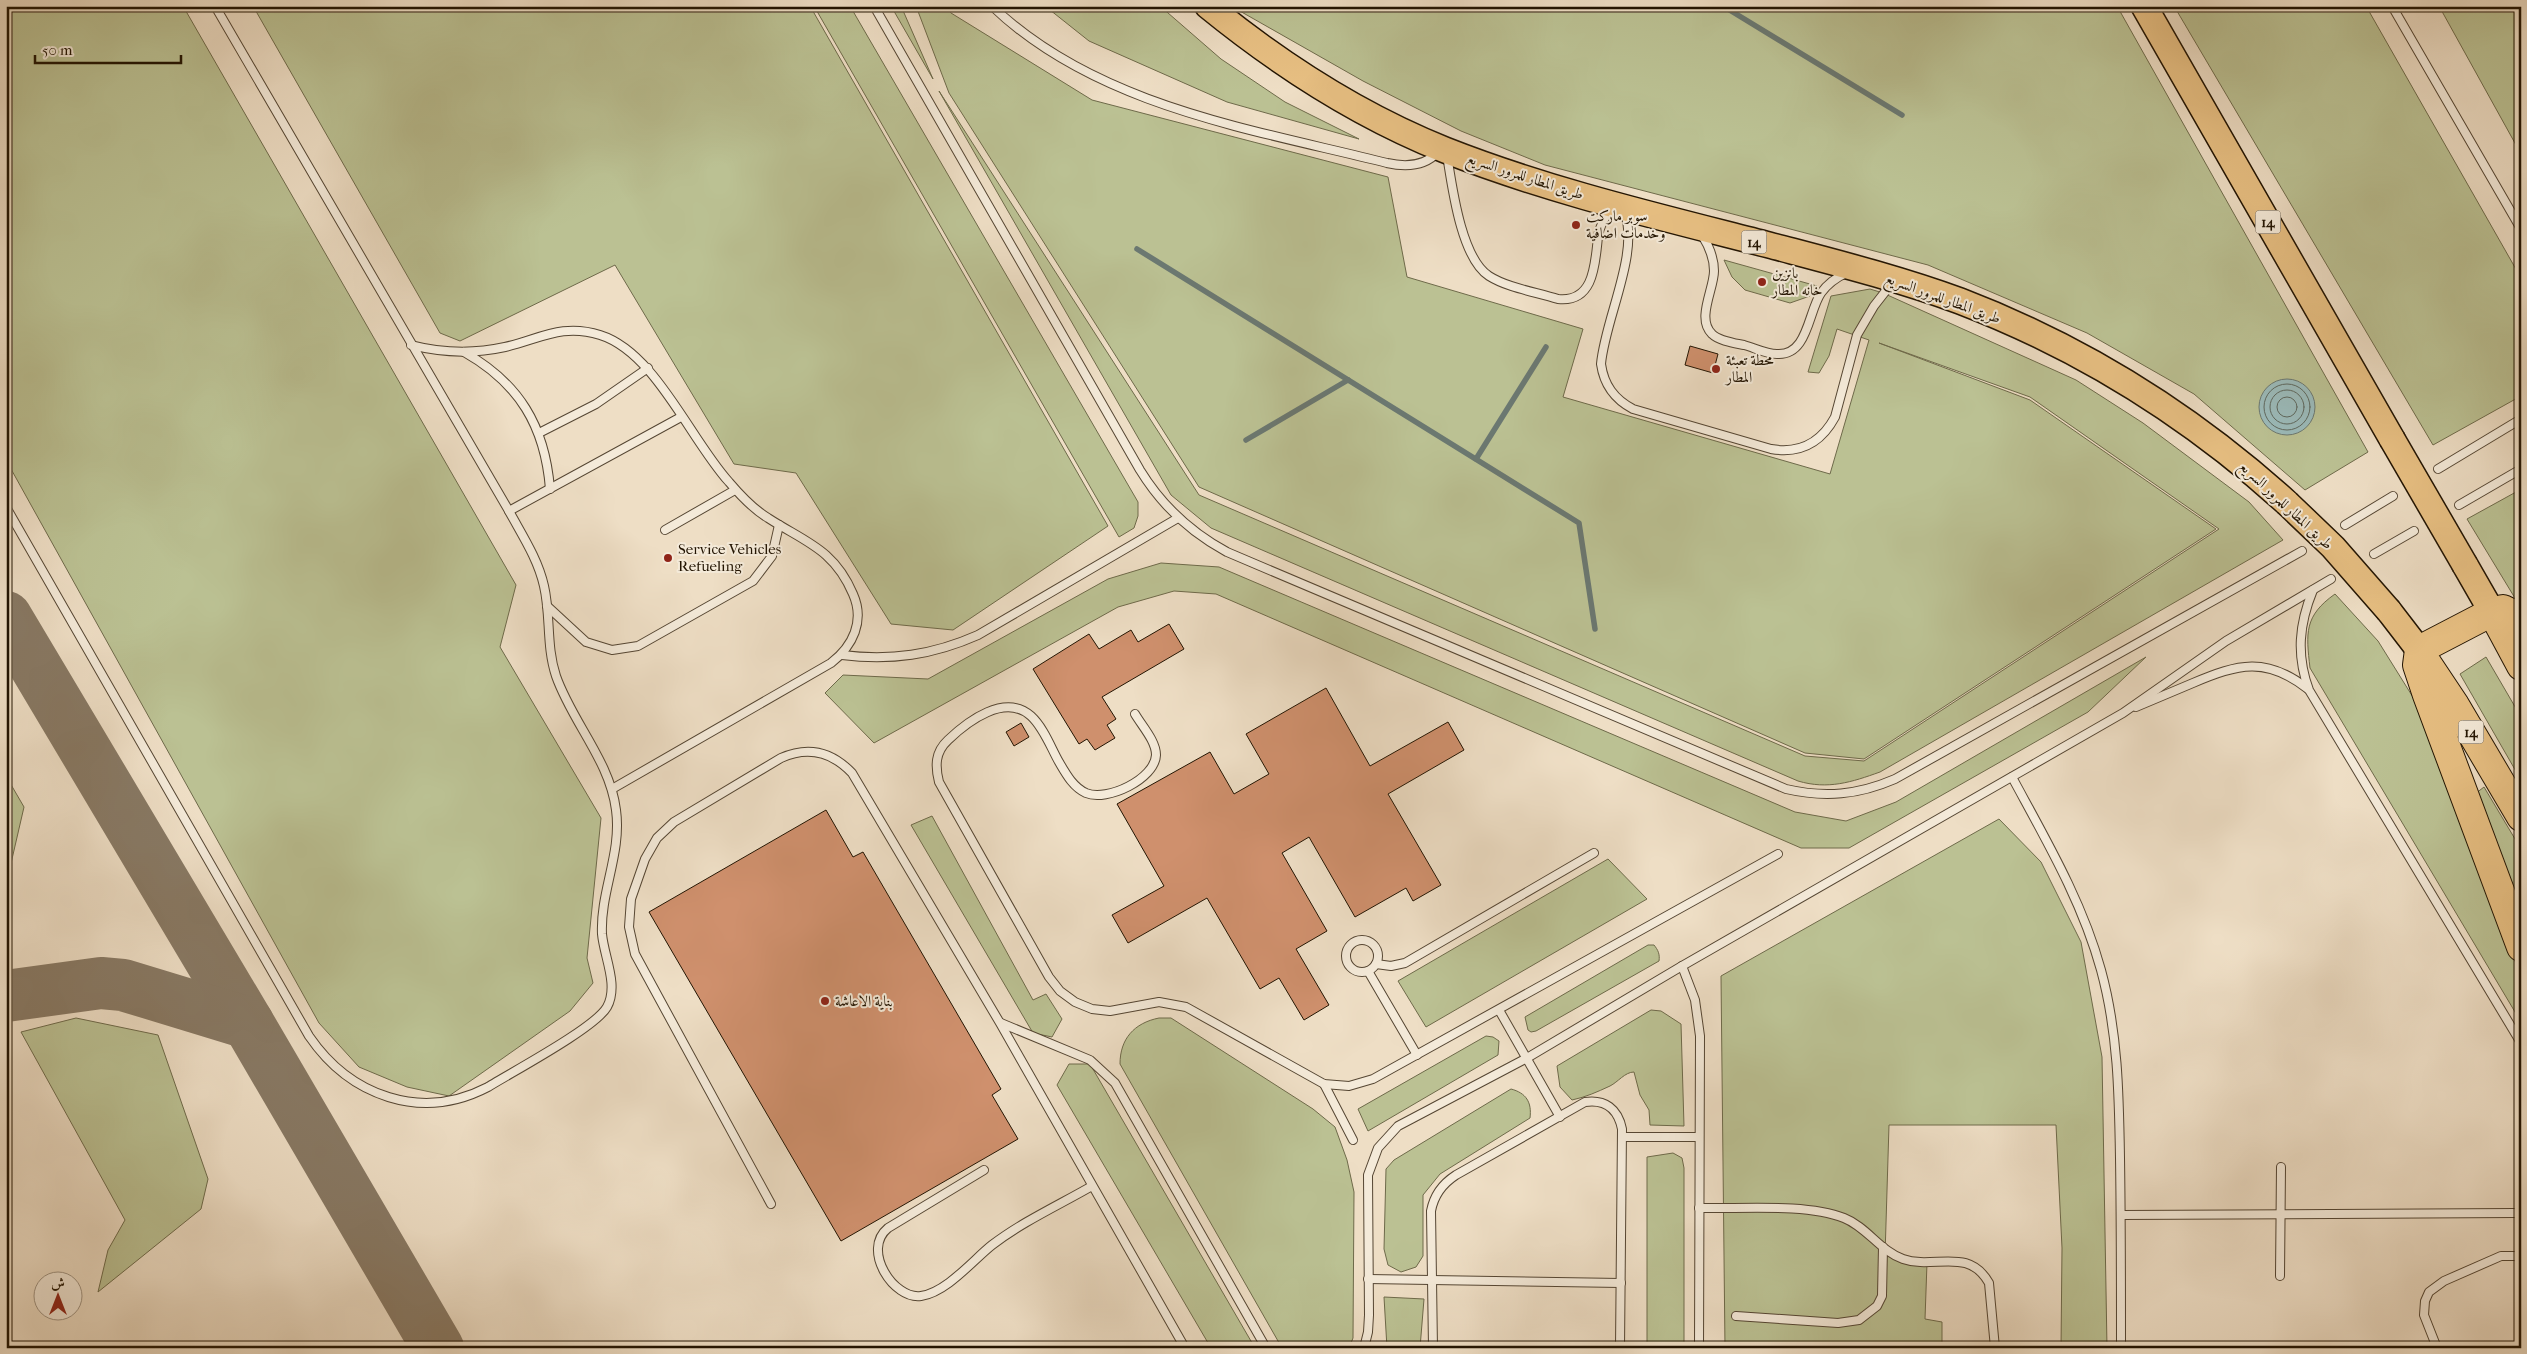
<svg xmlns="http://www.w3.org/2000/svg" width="2527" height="1354" font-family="'IM FELL French Canon',Amiri,serif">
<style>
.green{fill:#bbc193;stroke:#6e6a4a}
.water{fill:#9bbbbb;stroke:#6b7871}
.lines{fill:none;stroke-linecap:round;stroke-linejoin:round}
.shore{stroke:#5e685e;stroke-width:1}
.stream{stroke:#6b7871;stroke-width:5.5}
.taxiway{stroke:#887964;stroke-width:52}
.building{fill:#cf906d;stroke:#221402}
.lane-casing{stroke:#554633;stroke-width:10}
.primary-casing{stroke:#221402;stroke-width:28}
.highway-casing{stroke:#221402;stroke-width:30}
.lane{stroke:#f4ead9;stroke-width:8}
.primary{stroke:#e7bf82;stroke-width:25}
.highway{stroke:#e7bf82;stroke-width:28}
.primary-bridge-casing{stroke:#221402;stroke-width:28;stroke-linecap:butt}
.primary-bridge{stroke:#e7bf82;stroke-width:25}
.poi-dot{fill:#8f2418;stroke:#f4ead9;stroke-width:2}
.labels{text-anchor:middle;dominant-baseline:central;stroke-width:4;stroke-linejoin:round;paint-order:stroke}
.shield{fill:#f4ead9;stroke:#615442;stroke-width:1}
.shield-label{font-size:14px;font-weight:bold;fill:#221402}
.street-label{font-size:15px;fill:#221402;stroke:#f4ead9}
.poi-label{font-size:15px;fill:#221402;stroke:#f4ead9;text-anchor:start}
</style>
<rect width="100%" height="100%" fill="#eedec5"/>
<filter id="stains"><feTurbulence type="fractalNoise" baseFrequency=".004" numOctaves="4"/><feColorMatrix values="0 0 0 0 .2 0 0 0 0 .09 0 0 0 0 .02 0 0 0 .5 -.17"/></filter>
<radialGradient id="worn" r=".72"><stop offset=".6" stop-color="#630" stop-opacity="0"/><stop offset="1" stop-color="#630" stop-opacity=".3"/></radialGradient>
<g class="green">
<path d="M6,6H183L516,585L500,647L601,818L587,958L593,983L570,1011L449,1096L407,1087L359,1067L319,1023L6,460Z"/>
<path d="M253,6H810L1108,526L953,630L891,624L796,473L734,464L615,265L460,341L440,333Z"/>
<path d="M814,6H850L1138,502V516L1134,528L1119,537Z"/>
<path d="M891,6H901L933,79Z"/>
<path d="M916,6H946L951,13L1092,100L1388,177L1407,277L1583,329L1563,397L1830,474L1869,340L1837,329L1829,356L1819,373L1808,372L1831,296L1870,289L1883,293L2076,380L2143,423L2249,502L2283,540L1880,772C1852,782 1828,790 1798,781L1211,528L1171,495L939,91L1199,495L1805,756L1864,761L2219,529L2030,397L1879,343L2030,400L2216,529L1864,759L1805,753L1199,487L949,93Z"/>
<path d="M1045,6H1160L1221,59L1285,102L1359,139L1227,102L1089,41Z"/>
<path d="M1231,6H2117L2368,452L2305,490L2194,394L2087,333L1928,265L1545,165L1461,131L1363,81Z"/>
<path d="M2174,6H2366L2521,278V396L2433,445Z"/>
<path d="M2439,6H2521V154Z"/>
<path d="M1724,260L1817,286L1810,296L1790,303L1745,290L1732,277Z"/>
<path d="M2516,492H2521V608L2467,519Z"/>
<path d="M1161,563L1219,567L1795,812L1846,821L1896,802L2146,657L2088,712L1849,848H1801L1216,594L1174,591L1118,607L874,743L825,693L843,675L928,679L1108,579Z"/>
<path d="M2335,594L2378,641L2416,702L2521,977V1022L2310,668C2306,633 2304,616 2335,594Z"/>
<path d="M2486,657L2521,717V780L2460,674Z"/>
<path d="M6,776L24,807L6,885Z"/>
<path d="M2484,787L2521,849V916L2475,794Z"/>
<path d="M932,816L1033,1000L1046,994L1062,1019L1052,1037L1033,1033L911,825Z"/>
<path d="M1999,819L2041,862L2081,942L2102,1057L2107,1348H2061L2062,1248L2056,1125H1889L1885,1256L1927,1263L1925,1319L1942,1322V1348H1725L1721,976Z"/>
<path d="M1608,859L1647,899L1426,1027L1398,981Z"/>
<path d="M1648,945H1654C1658,950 1660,954 1659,961L1536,1031L1531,1032L1528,1030L1525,1017Z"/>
<path d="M1651,1010L1661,1011L1681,1024L1684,1126L1650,1125L1649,1110L1640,1095L1634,1072C1625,1072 1618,1082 1610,1086C1597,1092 1586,1097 1572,1100L1560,1087L1557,1066Z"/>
<path d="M76,1018L158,1035L208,1179L201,1209L98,1292L108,1250L125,1220L21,1032Z"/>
<path d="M1159,1018H1171L1313,1109L1335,1127L1347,1160L1354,1192L1353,1338L1349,1348H1282L1120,1064C1120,1039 1134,1023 1159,1018Z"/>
<path d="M1486,1036L1493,1037L1499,1041L1498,1055L1368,1131L1358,1109Z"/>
<path d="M1069,1064H1090L1255,1348H1211L1057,1085Z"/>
<path d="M1511,1089C1526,1093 1532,1102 1530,1118L1440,1174L1423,1195V1256L1416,1267L1401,1272L1388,1265L1384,1249L1386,1169L1394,1160Z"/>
<path d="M1673,1153L1682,1158L1684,1168V1348H1647V1157Z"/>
<path d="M1384,1297L1424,1299L1420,1348H1387Z"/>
</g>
<circle class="water" cx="2287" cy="407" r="28"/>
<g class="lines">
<g class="shore">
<circle cx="2287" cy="407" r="23"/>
<circle cx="2287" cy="407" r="17"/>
<circle cx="2287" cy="407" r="10"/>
</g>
<g class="stream">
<path d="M1723,6L1902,115"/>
<path d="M1137,249L1579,523L1595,629"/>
<path d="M1246,440L1348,380"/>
<path d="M1476,459L1546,347"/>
</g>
<g class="taxiway">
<path d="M6,617L248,1023L438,1348"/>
<path d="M6,996L101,983L123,985L248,1023"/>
</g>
</g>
<g class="building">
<path d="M1690,346L1718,354L1713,373L1685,365Z"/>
<path d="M1169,624L1184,649L1102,697L1116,719L1107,725L1115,738L1095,750L1087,739L1079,744L1033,669L1089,634L1099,649L1131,630L1138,642Z"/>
<path d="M1326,688L1370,766L1448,722L1464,750L1388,794L1441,885L1413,901L1406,888L1355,917L1309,837L1282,853L1327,931L1296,949L1329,1005L1304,1020L1279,978L1260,989L1207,898L1128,943L1112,915L1164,886L1117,804L1210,752L1234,794L1269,774L1246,734Z"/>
<path d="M1021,723L1029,737L1014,746L1006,732Z"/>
<path d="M826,810L853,857L863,852L1001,1089L992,1095L1018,1139L841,1241L649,912Z"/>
</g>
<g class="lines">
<defs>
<g id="lane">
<path d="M874,6L1140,470C1162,506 1190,532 1227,552L1786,789C1825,798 1858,795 1895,779L2302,551"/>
<path d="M992,6C1096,106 1252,129 1387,163C1405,167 1425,166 1438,152"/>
<path d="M2392,6L2521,229"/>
<path d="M1447,155C1452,186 1461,258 1489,276C1508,288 1536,292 1558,299C1595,303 1595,262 1598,237C1599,226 1605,217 1611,209"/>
<path d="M1625,213C1639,255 1605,319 1601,364C1604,385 1614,399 1633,409L1771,449C1800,454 1821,443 1835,417L1857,335L1874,306L1892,283"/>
<path d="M1702,235C1709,246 1714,257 1714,271C1714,289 1696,319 1712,334C1719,341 1734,343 1744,345C1755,348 1766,354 1777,354C1808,356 1808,312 1821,293C1828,283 1837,277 1848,272"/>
<path d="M411,345C442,353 473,354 505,347C540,339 562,323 600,335C655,352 690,439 729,482C740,495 753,509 768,518C805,542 834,549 853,594C865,621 853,646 831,663L612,789"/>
<path d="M464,352C519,383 545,426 550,489"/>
<path d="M539,433L596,404L648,368"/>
<path d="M2438,469L2521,419"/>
<path d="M2459,505L2521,469"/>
<path d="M6,507L309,1036C350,1096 421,1122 488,1087C512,1072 595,1028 607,1007C619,985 604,957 602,934C600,892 622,853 616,810C610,761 572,722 556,676C546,646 551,616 544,586C538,559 522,535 509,511L215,6"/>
<path d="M509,511L681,417"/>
<path d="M2345,525L2393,496"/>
<path d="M665,530L735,490"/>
<path d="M2374,554L2414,531"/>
<path d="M2313,590C2299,624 2296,655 2309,690L2521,1043"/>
<path d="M547,606L586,642L612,650L638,646L753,581L772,556L779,525"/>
<path d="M842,655C891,661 933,655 978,635L1178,518"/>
<path d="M2136,707C2155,699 2174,691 2193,683C2238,664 2266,656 2308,689"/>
<path d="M1135,714C1142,726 1156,741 1156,755C1155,779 1107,802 1086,793C1073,787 1066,774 1059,762C1051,748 1044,728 1031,716C1005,693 968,721 948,740C935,752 935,766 939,782L1049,977L1060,991L1075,1002L1092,1009L1110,1011L1159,1002L1186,1007L1324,1084L1349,1086L1373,1079L1778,854"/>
<path d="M2012,777C2046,840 2082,901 2101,970C2118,1032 2119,1094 2120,1158C2121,1221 2121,1284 2121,1348"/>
<circle cx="1362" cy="956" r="16"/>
<path d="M1376,964L1391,966L1405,963L1594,853"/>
<path d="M1682,966L1695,1000L1700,1036L1699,1348"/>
<path d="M1368,971L1417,1055"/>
<path d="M1499,1010L1560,1117"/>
<path d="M1001,1023L1090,1060L1115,1083L1266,1348"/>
<path d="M1324,1084L1353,1140"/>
<path d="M1622,1137H1699"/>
<path d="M984,1170L888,1228C861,1250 894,1300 921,1296C947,1292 973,1260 992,1245C1022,1222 1059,1205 1092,1186"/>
<path d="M771,1204L635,954L629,927L631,899L645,859L657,838L674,822L781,758C808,746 832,752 852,773L1000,1023L1185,1348"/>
<path d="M1699,1208C1741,1209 1806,1203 1844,1218C1867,1227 1880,1251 1903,1259C1934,1270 1968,1246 1989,1283L1995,1348"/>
<path d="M2121,1215L2515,1213"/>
<path d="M2280,1276L2281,1167"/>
<path d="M1368,1279L1621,1283"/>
<path d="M1736,1316L1838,1323L1859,1320L1877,1306L1882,1296L1883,1247"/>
<path d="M1364,1348L1368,1332L1369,1315L1368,1175L1378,1148L1398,1126L1527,1058L1682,966L2123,713L2226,641L2331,579"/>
<path d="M1433,1348L1431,1211C1434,1195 1442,1184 1456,1175L1585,1102C1605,1099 1618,1109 1622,1129L1620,1348"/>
<path d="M2437,1348L2424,1315L2425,1301L2429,1292L2444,1281L2501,1256H2515L2521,1258"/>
</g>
<g id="primary">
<path d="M1208,6C1278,63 1360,116 1445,150C1549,191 1660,217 1769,245C1833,262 1897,278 1960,301C2080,347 2191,416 2287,503"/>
<path d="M2144,6L2392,439"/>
<path d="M2465,565L2492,612"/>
<path d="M2389,611L2419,650"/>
</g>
<g id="highway">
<path d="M2492,612L2521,666"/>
<path d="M2521,625L2513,614L2503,609L2492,612L2419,650L2417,665L2427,695L2521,947"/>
<path d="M2425,660L2455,705L2521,817"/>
</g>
</defs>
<use href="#lane" class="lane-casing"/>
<use href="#primary" class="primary-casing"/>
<use href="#highway" class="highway-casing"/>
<use href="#lane" class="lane"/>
<use href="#primary" class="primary"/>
<use href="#highway" class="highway"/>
<defs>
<g id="primary-bridge">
<path d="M2392,439L2465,565"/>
<path d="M2287,503L2333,547L2389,611"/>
</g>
</defs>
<use href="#primary-bridge" class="primary-bridge-casing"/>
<use href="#primary-bridge" class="primary-bridge"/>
</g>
<g class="poi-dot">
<circle cx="1576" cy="225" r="5"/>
<circle cx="1762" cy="282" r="5"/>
<circle cx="1716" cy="369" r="5"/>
<circle cx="668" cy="558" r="5"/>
<circle cx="825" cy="1001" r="5"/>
</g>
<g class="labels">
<g class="shield">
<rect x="2255.5" y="210.5" width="25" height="23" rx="4"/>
<rect x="1741.5" y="230.5" width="25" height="23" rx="4"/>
<rect x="2458.5" y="720.5" width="25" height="23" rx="4"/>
</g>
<g class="shield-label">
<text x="2268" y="222">14</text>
<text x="1754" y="242">14</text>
<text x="2471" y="732">14</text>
</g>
<g class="street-label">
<text transform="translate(1525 176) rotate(18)">طريق المطار للمرور السريع</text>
<text transform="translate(1943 298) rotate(20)">طريق المطار للمرور السريع</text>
<text transform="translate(2286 505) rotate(43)">طريق المطار للمرور السريع</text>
</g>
<g class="poi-label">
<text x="1586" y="216">سوبر ماركت<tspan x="1586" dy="17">وخدمات اضافية</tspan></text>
<text x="1772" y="273">بانزين<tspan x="1772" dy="17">خانه المطار</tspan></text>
<text x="1726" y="360">محطة تعبئة<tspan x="1726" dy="17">المطار</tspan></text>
<text x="678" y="549">Service Vehicles<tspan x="678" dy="17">Refueling</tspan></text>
<text x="835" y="1001">بناية الاعاشة</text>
</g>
</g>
<rect width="2527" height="1354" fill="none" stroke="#eedec5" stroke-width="25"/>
<rect x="8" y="8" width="2512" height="1339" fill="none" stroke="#221402" stroke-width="2.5"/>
<rect x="12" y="12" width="2502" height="1329" fill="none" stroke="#221402"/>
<g transform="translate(58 1296)"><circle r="24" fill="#f4ead9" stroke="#a09483"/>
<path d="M0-4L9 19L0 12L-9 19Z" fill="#8f2418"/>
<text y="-8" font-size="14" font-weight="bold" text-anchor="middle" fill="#221402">ش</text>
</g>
<path d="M35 55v8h146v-8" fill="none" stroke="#221402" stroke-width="2.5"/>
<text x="42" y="55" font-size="15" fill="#221402" stroke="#f4ead9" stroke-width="4" paint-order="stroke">50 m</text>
<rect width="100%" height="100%" filter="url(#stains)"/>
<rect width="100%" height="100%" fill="url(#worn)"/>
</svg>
